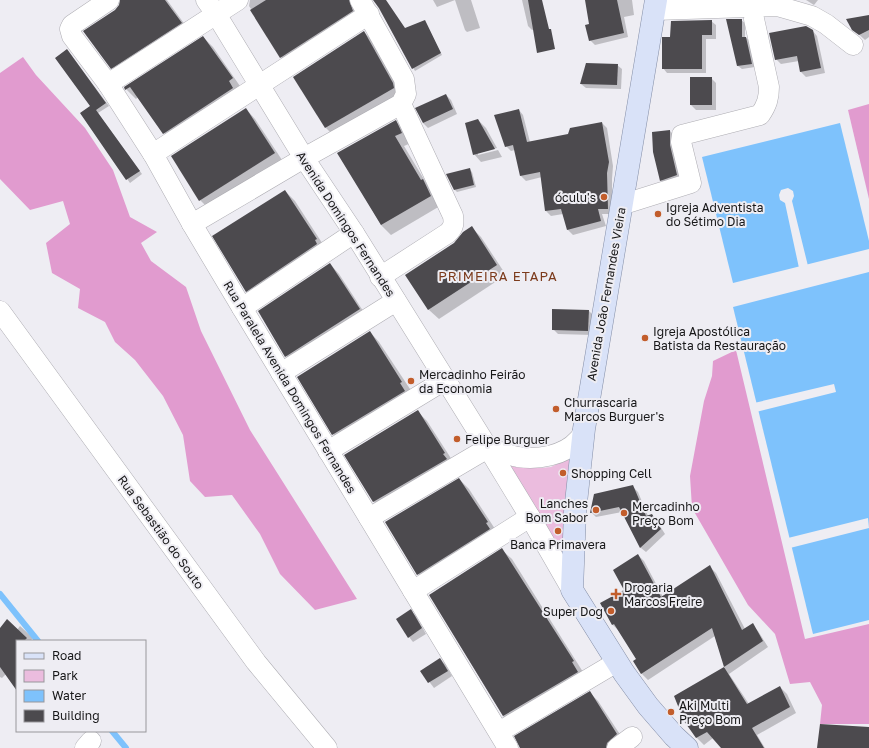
<svg xmlns="http://www.w3.org/2000/svg" width="869" height="748" font-family="'Golos Text',sans-serif">
<style>
.green{fill:#ebbcde}
.forest{fill:#e19bcf}
.water{fill:#7ec2fc}
.pier{fill:#eeedf3}
.shadow{fill:#0003}
.lines{fill:none;stroke-linecap:round;stroke-linejoin:round}
.stream{stroke:#7ec2fc;stroke-width:6}
.building{fill:#4c4a4e}
.minor-casing{stroke:#aeadb3;stroke-width:21}
.major-casing{stroke:#848ea7;stroke-width:23}
.minor{stroke:#fff;stroke-width:20}
.major{stroke:#d9e2f8;stroke-width:22}
.poi-dot{fill:#c25d2b;stroke:#eeedf3;stroke-width:1.5}
.labels{text-anchor:middle;dominant-baseline:central;stroke-width:4;stroke-linejoin:round;paint-order:stroke}
.poi-label{font-size:12px;fill:#171718;stroke:#eeedf3;text-anchor:start}
.street-label{font-size:12px;fill:#171718;stroke:#eeedf3}
.neighbourhood-label{font-size:13px;letter-spacing:1px;fill:#7c3b1c;stroke:#eeedf3}
</style>
<rect width="100%" height="100%" fill="#eeedf3"/>
<path class="green" d="M500,457L541,468L551,467L569,458L571,461L564,555L560,552Z"/>
<g class="forest">
<path d="M23,57L36,75L85,128L113,170L130,217L157,232L141,243L151,261L186,287L201,331L250,430L357,599L315,610L280,574L260,534L232,495L205,497L190,481L183,435L163,396L135,360L115,342L105,322L78,308L80,289L52,273L46,243L70,224L63,201L30,210L0,179V73Z"/>
<path d="M869,104V199L848,110Z"/>
<path d="M736,350L805,639L869,624V724H820L822,705L810,682L790,684L775,634L748,605L692,508L690,476L704,401L712,376L713,361Z"/>
</g>
<g class="water">
<path d="M840,123L869,241V249L733,283L702,157Z"/>
<path d="M869,272V620L813,634L733,307Z"/>
</g>
<g class="pier">
<path d="M788,188L793,191L794,196L792,201L808,266L799,268L785,203L780,200L779,195L781,190Z"/>
<path d="M834,384L836,392L756,412L754,403Z"/>
<path d="M868,518L869,528L790,548L788,538Z"/>
</g>
<g class="shadow">
<path d="M121,0H167L191,33L121,78L112,68L116,10L120,6Z"/>
<path d="M250,0H301L253,12L249,6Z"/>
<path d="M334,0H351L358,9L291,67L281,57Z"/>
<path d="M374,0H384L405,29L424,21L442,55L415,71Z"/>
<path d="M433,0H471L480,28L467,32L465,30L455,0L437,7Z"/>
<path d="M522,0H538L544,27L532,30L528,26Z"/>
<path d="M586,0H632L634,15L624,17L628,37L595,45L590,40V24Z"/>
<path d="M806,0H818L814,5Z"/>
<path d="M869,16V37L865,40L853,29Z"/>
<path d="M741,20L745,23V37L750,41L755,67L742,69L738,66Z"/>
<path d="M711,21L716,25V39H706V73H667L663,68L671,38Z"/>
<path d="M812,30L817,36L825,73L806,77L801,72L799,61L781,64L776,59Z"/>
<path d="M364,32L374,42L402,93L335,137L326,128Z"/>
<path d="M203,37L213,47L242,89L174,143L164,133L138,97L136,99L126,89Z"/>
<path d="M67,50L109,106L98,113L142,174L130,183L81,114L91,106Z"/>
<path d="M617,65L622,69L621,89L586,88L581,84Z"/>
<path d="M711,78L716,83V110H696L691,105Z"/>
<path d="M446,95L451,100L457,114L428,128L423,123Z"/>
<path d="M246,109L255,119L284,163L210,210L200,200Z"/>
<path d="M519,110L523,115L530,142L569,135L602,123L607,128L613,166L612,179V214H602L606,226L573,235L568,230L563,214L551,216L546,211L542,177L526,181L521,176L515,150L511,151L506,146Z"/>
<path d="M478,120L486,128L497,148L478,153V155L498,150L502,157L481,162L474,154Z"/>
<path d="M396,121L405,131L411,143L404,146L440,206L391,235L381,225L339,153Z"/>
<path d="M670,131L674,135L681,179L665,184L661,180Z"/>
<path d="M469,169L472,172L476,187L457,192L455,190Z"/>
<path d="M285,191L295,201L326,249L256,301L246,291Z"/>
<path d="M471,227L481,237L506,275L439,319L429,310L455,243Z"/>
<path d="M330,264L339,274L369,320L296,366L286,356Z"/>
<path d="M589,311L594,316L592,335L558,334L553,329Z"/>
<path d="M370,332L379,342L412,392L343,444L333,434Z"/>
<path d="M417,411L427,421L454,463L384,512L374,502L345,455Z"/>
<path d="M459,479L469,489L497,532L427,584L418,574Z"/>
<path d="M633,487L638,492L648,516L651,515L656,520L665,534L646,552L641,548L622,512L596,517L591,512Z"/>
<path d="M502,550L512,559L583,672L513,726L503,716L430,595Z"/>
<path d="M638,555L644,561L663,597L710,567L716,573L745,629L752,625L758,631L768,647L729,674L749,704L780,687L787,694L796,713L757,735L765,748H722L713,738L704,745L697,738L685,721L675,696L725,668L715,636L648,680L642,674L634,661L638,659L618,630L612,624Z"/>
<path d="M411,611L416,616L426,634L413,642L409,637Z"/>
<path d="M20,626L33,638L30,641H17V689L6,674L2,678L0,677V630H17Z"/>
<path d="M440,659L445,664L452,676L434,688L421,671Z"/>
<path d="M590,693L598,701L625,742L618,748H522Z"/>
</g>
<g class="lines">
<g class="stream">
<path d="M0,594L38,641"/>
<path d="M112,731L126,748"/>
</g>
</g>
<g class="building">
<path d="M120,0H165L182,23L111,69L83,31L115,10L119,5Z"/>
<path d="M266,0H349L353,11L280,58L250,10Z"/>
<path d="M373,0H386L405,28L425,20L441,53L412,69L379,8Z"/>
<path d="M528,0H542L549,29H551L555,49L537,53Z"/>
<path d="M585,0H617L624,33L589,41L585,25L589,24Z"/>
<path d="M869,15V30L859,35L852,30L846,19Z"/>
<path d="M726,19H742V37H746L752,64L737,66Z"/>
<path d="M712,20V35H702V69H662V37H670L671,21Z"/>
<path d="M806,26L813,30L821,68L800,72L797,56L775,60L769,33Z"/>
<path d="M364,31L393,83L394,88L325,128L293,77Z"/>
<path d="M203,36L233,78L229,81L233,88L163,134L130,87L125,90L124,87Z"/>
<path d="M67,49L106,103L96,110L140,171L126,180L80,113L90,106L55,58Z"/>
<path d="M586,63L618,64L617,85L580,84Z"/>
<rect x="690" y="77" width="22" height="28"/>
<path d="M446,94L453,109L423,123L415,108Z"/>
<path d="M246,108L275,153L199,201L171,156Z"/>
<path d="M519,109L527,142L568,134L570,128L602,122L609,162L607,173L608,209H598L601,221L567,230L561,209L545,211L540,172L520,176L513,145L505,147L494,115Z"/>
<path d="M478,119L495,149L473,155L465,123Z"/>
<path d="M396,120L402,133L395,136L421,180L423,179L431,196L381,225L337,153Z"/>
<path d="M670,130V145L677,175L660,181L653,152L652,132Z"/>
<path d="M470,168L474,185L454,190L446,174Z"/>
<path d="M285,190L317,239L315,240L317,244L246,292L212,236Z"/>
<path d="M472,226L497,265L428,310L405,275L454,243L463,232Z"/>
<path d="M330,263L360,309L285,357L258,311Z"/>
<path d="M552,309L589,310L588,331L552,330Z"/>
<path d="M370,331L402,382L400,383L405,391L332,435L297,377Z"/>
<path d="M418,410L445,453L443,454L447,459L373,502L344,455Z"/>
<path d="M459,478L488,522L486,523L490,529L417,575L385,522Z"/>
<path d="M633,485L646,516L652,514L661,529L640,548L619,507L590,513L594,494Z"/>
<path d="M502,548L574,661L572,662L578,672L503,716L429,595Z"/>
<path d="M638,554L661,597L710,565L742,630L753,623L763,641L724,667L712,628L641,674L633,661L636,659L614,624L612,625L600,603L624,590L613,570Z"/>
<path d="M411,609L422,628L408,638L396,619Z"/>
<path d="M7,619L27,638L24,641H17V691L0,667V628Z"/>
<path d="M440,658L448,671L428,683L420,671Z"/>
<path d="M724,667L747,704L780,686L790,707L752,728L764,748H721L707,732L696,738L684,721L674,696Z"/>
<path d="M590,691L617,734L607,743L606,748H520L514,736Z"/>
<path d="M820,724L869,727V748H817Z"/>
</g>
<g class="lines">
<defs>
<g id="minor">
<path d="M109,0L72,25L70,29L72,36L108,84L153,154L192,224L242,308L508,748"/>
<path d="M206,0L216,14L304,158L354,233L488,448L530,517L572,590"/>
<path d="M655,10L777,6L812,16L826,24L853,45"/>
<path d="M108,84L238,0"/>
<path d="M153,154L369,14"/>
<path d="M621,205L691,183L681,142L682,135L760,115C767,105 769,98 769,87L754,19"/>
<path d="M192,224L304,158L401,104L406,94L404,79L360,0"/>
<path d="M380,277L448,233C454,227 454,223 453,216L401,104"/>
<path d="M242,308L354,233"/>
<path d="M0,311L256,662L327,748"/>
<path d="M281,373L396,301"/>
<path d="M328,451L445,380"/>
<path d="M369,518L488,448C498,451 508,455 518,457C537,460 564,456 578,440C581,438 582,433 584,429"/>
<path d="M413,591L530,517"/>
<path d="M499,732L617,662"/>
<path d="M85,748L91,741"/>
<path d="M617,748L632,737"/>
</g>
<path id="major" d="M656,0L584,429L575,512L572,590L624,673L648,706L674,736L687,748"/>
</defs>
<use href="#minor" class="minor-casing"/>
<use href="#major" class="major-casing"/>
<use href="#minor" class="minor"/>
<use href="#major" class="major"/>
</g>
<g class="poi-dot">
<circle cx="604" cy="197" r="4"/>
<circle cx="658" cy="214" r="4"/>
<circle cx="645" cy="338" r="4"/>
<circle cx="411" cy="381" r="4"/>
<circle cx="556" cy="409" r="4"/>
<circle cx="457" cy="439" r="4"/>
<circle cx="563" cy="473" r="4"/>
<circle cx="596" cy="510" r="4"/>
<circle cx="624" cy="513" r="4"/>
<circle cx="558" cy="531" r="4"/>
<path d="M614 588h4v4h4v4h-4v4h-4v-4h-4v-4h4z"/>
<circle cx="611" cy="611" r="4"/>
<circle cx="671" cy="712" r="4"/>
</g>
<g class="labels">
<g class="poi-label">
<text x="596" y="197" text-anchor="end">óculu's</text>
<text x="666" y="207">Igreja Adventista<tspan x="666" dy="14">do Sétimo Dia</tspan></text>
<text x="653" y="331">Igreja Apostólica<tspan x="653" dy="14">Batista da Restauração</tspan></text>
<text x="419" y="374">Mercadinho Feirão<tspan x="419" dy="14">da Economia</tspan></text>
<text x="564" y="402">Churrascaria<tspan x="564" dy="14">Marcos Burguer's</tspan></text>
<text x="465" y="439">Felipe Burguer</text>
<text x="571" y="473">Shopping Cell</text>
<text x="588" y="503" text-anchor="end">Lanches<tspan x="588" dy="14">Bom Sabor</tspan></text>
<text x="632" y="506">Mercadinho<tspan x="632" dy="14">Preço Bom</tspan></text>
<text x="558" y="544" text-anchor="middle">Banca Primavera</text>
<text x="624" y="587">Drogaria<tspan x="624" dy="14">Marcos Freire</tspan></text>
<text x="603" y="611" text-anchor="end">Super Dog</text>
<text x="679" y="705">Aki Multi<tspan x="679" dy="14">Preço Bom</tspan></text>
</g>
<g class="street-label">
<text transform="translate(346 224) rotate(57)">Avenida Domingos Fernandes</text>
<text transform="translate(606 294) rotate(-80)">Avenida João Fernandes Vieira</text>
<text transform="translate(290 387) rotate(59)">Rua Paralela Avenida Domingos Fernandes</text>
<text transform="translate(161 532) rotate(54)">Rua Sebastião do Souto</text>
</g>
<g class="neighbourhood-label">
<text x="498" y="276">PRIMEIRA ETAPA</text>
</g>
</g>
<rect x="16" y="640" width="130" height="92" fill="#eeedf3" stroke="#98979b"/>
<rect x="24" y="653" width="20" height="6" fill="#d9e2f8" stroke="#98979b"/>
<text x="52" y="660" font-size="12" fill="#171718">Road</text>
<rect x="24" y="670" width="20" height="12" fill="#ebbcde" stroke="#98979b"/>
<text x="52" y="680" font-size="12" fill="#171718">Park</text>
<rect x="24" y="690" width="20" height="12" fill="#7ec2fc" stroke="#98979b"/>
<text x="52" y="700" font-size="12" fill="#171718">Water</text>
<rect x="24" y="710" width="20" height="12" fill="#4c4a4e" stroke="#98979b"/>
<text x="52" y="720" font-size="12" fill="#171718">Building</text>
</svg>
